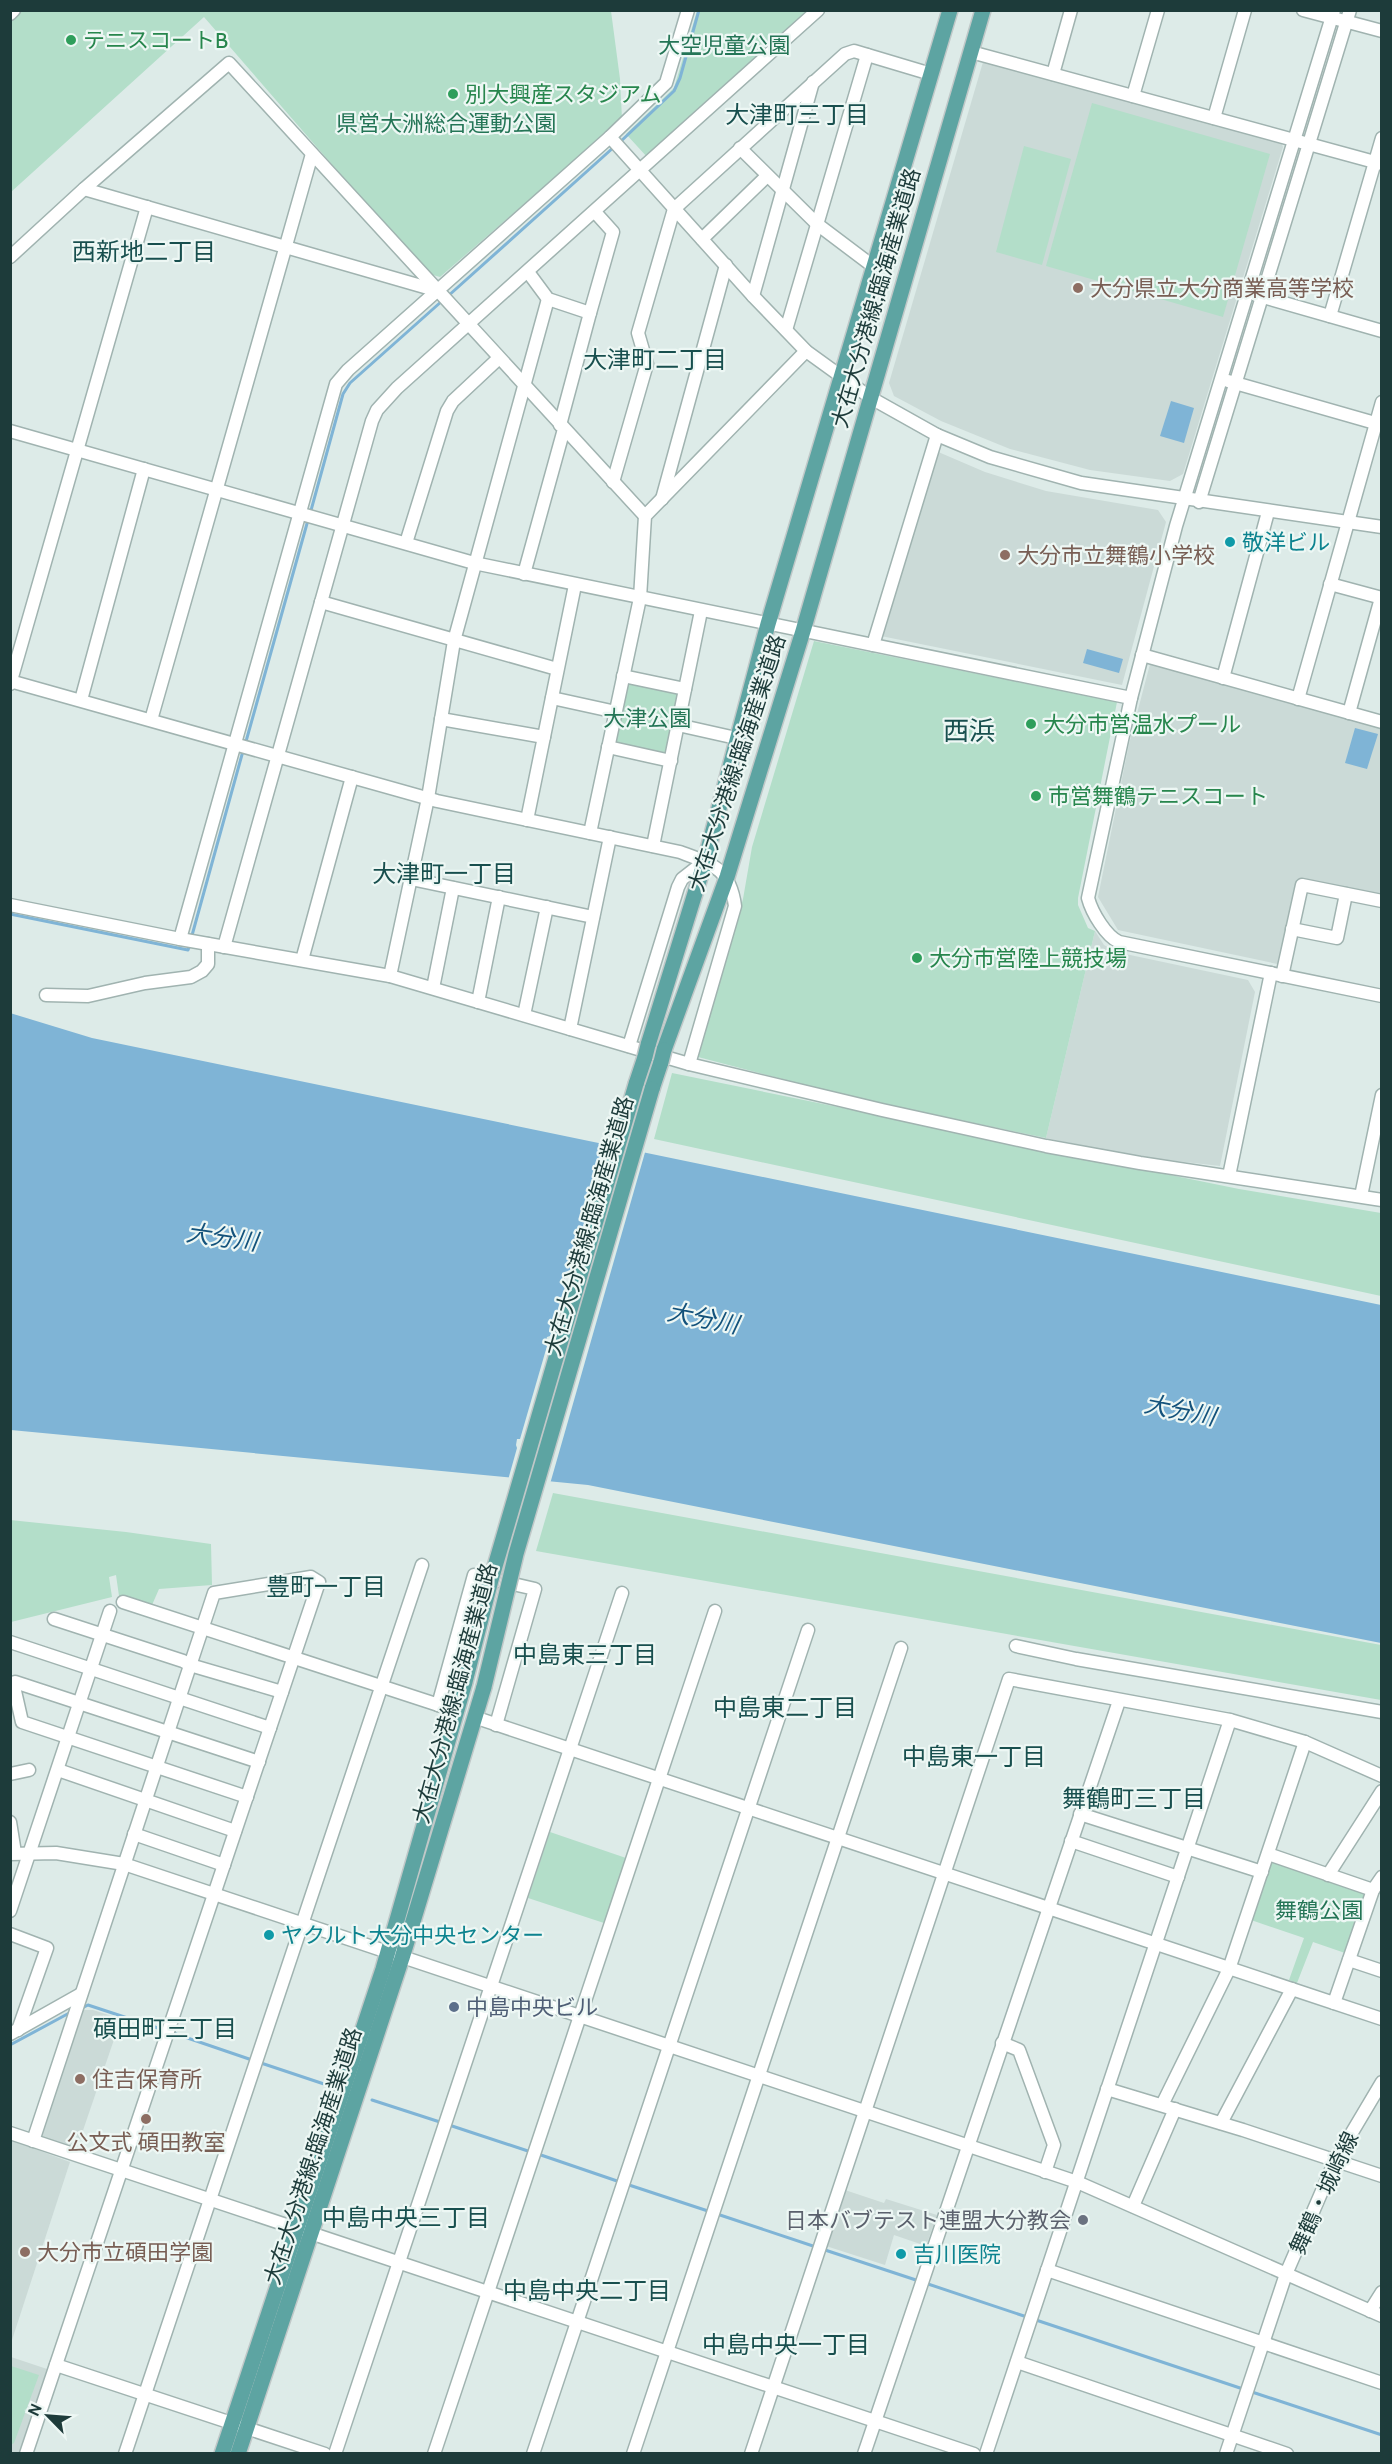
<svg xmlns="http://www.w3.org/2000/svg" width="1392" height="2464" font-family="Cabin,'Noto Sans JP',sans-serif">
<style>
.built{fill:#cbdad7}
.park{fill:#b3dec9}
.water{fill:#7fb4d6}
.pier{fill:#ddebe8}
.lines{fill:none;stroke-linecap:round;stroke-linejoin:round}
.stream{stroke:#7fb4d6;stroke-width:3}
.minor-casing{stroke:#a0b3b0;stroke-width:15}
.major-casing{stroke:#c0c8c8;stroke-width:18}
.minor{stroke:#fff;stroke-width:12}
.major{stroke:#5da4a2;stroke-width:15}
.major-bridge-casing{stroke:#c0c8c8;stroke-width:18;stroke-linecap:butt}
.major-bridge{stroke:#5da4a2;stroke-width:15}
.leisure-dot{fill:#2e9e5b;stroke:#edf7f4;stroke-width:2}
.education-dot{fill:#8d6e63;stroke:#edf7f4;stroke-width:2}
.culture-dot{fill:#0f9aa8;stroke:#edf7f4;stroke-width:2}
.service-dot{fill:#5c6f8a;stroke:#edf7f4;stroke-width:2}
.worship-dot{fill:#6b7280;stroke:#edf7f4;stroke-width:2}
.labels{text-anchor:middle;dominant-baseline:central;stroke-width:4.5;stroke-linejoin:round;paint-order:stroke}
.leisure-label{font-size:22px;fill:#27864d;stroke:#edf7f4;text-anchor:start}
.park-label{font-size:22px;fill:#247556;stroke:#edf7f4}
.education-label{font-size:22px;fill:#785e54;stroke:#edf7f4;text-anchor:start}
.street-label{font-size:22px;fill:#1d3b3a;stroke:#edf7f4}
.culture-label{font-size:22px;fill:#0d838f;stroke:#edf7f4;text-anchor:start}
.service-label{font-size:22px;fill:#4e5e75;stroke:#edf7f4;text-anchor:start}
.worship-label{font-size:22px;fill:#5b616d;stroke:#edf7f4;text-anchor:end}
.neighbourhood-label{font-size:24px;fill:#184f4e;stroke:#edf7f4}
.water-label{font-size:24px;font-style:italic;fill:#13527b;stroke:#edf7f4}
.quarter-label{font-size:26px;fill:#184f4e;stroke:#edf7f4}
</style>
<rect width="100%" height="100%" fill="#ddebe8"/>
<g class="built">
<path d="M983,62L1281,142L1283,147L1183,474L1170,481L1090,470L1010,449L941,421L894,396L889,383Z"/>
<path d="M936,451L985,472L1046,491L1158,510L1166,522L1122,685L881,636Z"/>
<path d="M1150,664L1381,727V899L1299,881L1282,965L1118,930L1098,897L1129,744Z"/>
<path d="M1095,931L1104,945L1116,952L1248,980L1255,992L1220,1166L1141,1157L1046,1138Z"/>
<path d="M82,2010H93L121,2019L76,2151L40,2138Z"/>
<path d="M11,2140L70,2162L11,2343L10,2140Z"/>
<path d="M845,2190L884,2203L886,2199L937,2215L926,2246L894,2235L885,2265L826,2246Z"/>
<path d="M11,2357L47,2369L19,2453L11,2454Z"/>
</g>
<g class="park">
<path d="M16,10L611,11L620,79L622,119L440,277L426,273L204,17L11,192L10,16Z"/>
<path d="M697,11H812L648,158L626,134L674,88Z"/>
<path d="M1092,103L1270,154L1223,317L1046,266Z"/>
<path d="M1024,146L1071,159L1042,265L996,252Z"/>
<path d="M814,641L1117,702L1078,898V905L1088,928L1095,931L1046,1138L859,1099L698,1057L743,899L752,847Z"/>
<path d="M629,681L678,692L666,755L616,745L613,741L625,684Z"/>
<path d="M672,1073L1239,1189L1381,1213V1296L654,1139Z"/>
<path d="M553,1493L1381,1645V1700L536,1551Z"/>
<path d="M10,1520L126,1532L211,1544L212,1585L159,1589L152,1605L119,1596L116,1575L109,1577L112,1597L11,1622Z"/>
<path d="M550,1832L626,1858L604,1923L528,1898Z"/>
<path d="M1275,1862L1363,1891L1366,1895L1355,1920L1345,1953L1313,1942L1297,1983L1289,1980L1304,1938L1251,1920L1271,1863Z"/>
<path d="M11,2366L39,2375L14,2443L11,2445Z"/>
</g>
<g class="water">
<path d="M1171,401L1194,408L1184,443L1160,436Z"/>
<path d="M1087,649L1123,659L1119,673L1083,663Z"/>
<path d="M1355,728L1378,734L1367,769L1345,763Z"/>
<path d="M10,1013L92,1038L1381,1305V1643L588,1485L11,1430Z"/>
</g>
<path class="pier" d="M607,1141L646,1149L550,1484L508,1480L517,1448L516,1445L517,1439H520L547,1346L545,1344L547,1337L550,1336L566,1284L564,1281L566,1275L569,1274L596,1182L593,1179L595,1173H598Z"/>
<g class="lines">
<g class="stream">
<path d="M619,143L674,91L680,78L699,10"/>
<path d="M447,297L614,147"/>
<path d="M310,514L343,394L350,383L442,301"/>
<path d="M245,745L308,520"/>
<path d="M10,914L188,950L190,945"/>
<path d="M191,939L243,751"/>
<path d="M82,2008L88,2005L164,2030"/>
<path d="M170,2032L252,2060"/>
<path d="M10,2045L73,2011"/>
<path d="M258,2062L333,2087"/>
<path d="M372,2100L443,2123"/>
<path d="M449,2125L531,2152"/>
<path d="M538,2154L620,2182"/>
<path d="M626,2184L711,2212"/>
<path d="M717,2214L816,2247"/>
<path d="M822,2249L919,2281"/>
<path d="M925,2283L1027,2317"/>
<path d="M1033,2319L1243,2389"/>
<path d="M1249,2391L1382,2435"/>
</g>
<defs>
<g id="minor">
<path d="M1303,10L1382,31"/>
<path d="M1334,10L1176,526L1131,698L1088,898C1092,913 1106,936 1119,942L1382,996"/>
<path d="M10,14L14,10"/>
<path d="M971,52L1382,164"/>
<path d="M1053,74L1071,10"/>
<path d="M1133,96L1158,10"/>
<path d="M1214,118L1245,10"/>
<path d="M610,137L753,296L806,351L871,398L937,435L990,457L1081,483L1382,527"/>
<path d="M740,148L817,224L874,267"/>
<path d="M84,189L435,290"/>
<path d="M702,239L767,176"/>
<path d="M10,257L84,189L229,63L645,516"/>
<path d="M528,272L548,299L590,313L560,425"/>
<path d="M1256,295L1382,331"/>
<path d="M753,296L813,82"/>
<path d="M590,313L613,232L595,212"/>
<path d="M1330,316L1382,138"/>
<path d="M786,330L867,55"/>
<path d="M1228,381L1382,425"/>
<path d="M10,431L474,563L1131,698"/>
<path d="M613,482L647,364L638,333L674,209L845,54L854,51L931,74"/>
<path d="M662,499L726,265"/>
<path d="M1199,502L1350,10"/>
<path d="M406,543L447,411L453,401L499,358"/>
<path d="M524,574L564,429"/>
<path d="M1330,584L1382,598"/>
<path d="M321,602L557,669"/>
<path d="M873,645L937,435"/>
<path d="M1142,655L1382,722"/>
<path d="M623,676L685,689"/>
<path d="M1223,678L1268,512"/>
<path d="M10,681L437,801L680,852C712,864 730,868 735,906L689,1064"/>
<path d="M10,684L147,207"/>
<path d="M552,698L616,712"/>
<path d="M1298,699L1382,402"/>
<path d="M81,700L144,469"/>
<path d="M1349,713L1381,598"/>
<path d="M441,719L544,737"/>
<path d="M151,720L312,154"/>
<path d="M678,725L736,738"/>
<path d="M608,747L671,761"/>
<path d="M527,820L575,585"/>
<path d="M590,833L640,598L645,516L806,351"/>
<path d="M653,846L701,611"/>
<path d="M411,879L593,917"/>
<path d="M10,905L180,939L390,976L689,1064L882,1110L1046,1146L1140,1163L1382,1200"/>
<path d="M1292,929L1337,938L1346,894"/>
<path d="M180,939L336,384L348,370L610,137L666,83L688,10"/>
<path d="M224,947L372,421L377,410L397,388L818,10"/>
<path d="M302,960L352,777"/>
<path d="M390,976L428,798L454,641L548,299"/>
<path d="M1282,976L1302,885L1382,901"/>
<path d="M433,988L453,888"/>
<path d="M46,995L88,996L145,983L191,977L202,971L208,964V944"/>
<path d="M478,1002L499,897"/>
<path d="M524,1015L547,907"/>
<path d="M570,1029L610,837"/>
<path d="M629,1046L678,887L682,879L705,861"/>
<path d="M1229,1176L1271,973"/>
<path d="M1361,1196L1382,1095"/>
<path d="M123,1602L457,1711"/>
<path d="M54,1619L183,1661L190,1665L282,1692"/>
<path d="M10,1642L270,1728"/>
<path d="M1016,1646L1076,1659L1382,1712"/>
<path d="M10,1688L12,1689L15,1682L259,1762"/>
<path d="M10,1693L12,1689L15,1691L22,1722L247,1797"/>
<path d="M438,1705L474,1575L535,1589L496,1725"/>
<path d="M474,1717L1382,2019"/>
<path d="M58,1770L235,1831"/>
<path d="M10,1774L29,1770"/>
<path d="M1080,1814L1262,1872"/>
<path d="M10,1822L15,1853"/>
<path d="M134,1834L224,1865"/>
<path d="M1071,1841L1178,1877"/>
<path d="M10,1854L56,1853L124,1864L1077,2182L1382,2316"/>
<path d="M1268,1854L1373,1890"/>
<path d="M1328,1875L1382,1791"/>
<path d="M10,1911L110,1611"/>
<path d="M10,1934L47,1948L18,2030"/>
<path d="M1349,1960L1382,1971"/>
<path d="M1334,2003L1373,1890L1382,1877"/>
<path d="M10,2034L81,1994"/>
<path d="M1002,2043L1019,2050L1054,2145L1045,2172"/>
<path d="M1107,2089L1243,2130L1382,2176"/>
<path d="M1162,2105L1229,1969L1305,1742"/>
<path d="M1221,2123L1292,1989"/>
<path d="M10,2133L974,2454"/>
<path d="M1133,2206L1175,2109"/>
<path d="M1047,2270L1382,2383"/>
<path d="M1370,2311L1382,2292"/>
<path d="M1017,2362L1287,2454"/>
<path d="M56,2365L325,2454"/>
<path d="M26,2454L319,1582L311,1577L214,1593L33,2141"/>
<path d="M125,2454L422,1565"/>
<path d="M335,2454L622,1593"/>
<path d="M434,2454L715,1611"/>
<path d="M533,2454L808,1630"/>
<path d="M633,2454L901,1648"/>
<path d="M751,2454L1009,1679L1230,1720L1305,1742L1382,1776"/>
<path d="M864,2454L1119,1701"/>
<path d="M986,2454L1230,1720"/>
<path d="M1226,2454L1286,2274L1335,2161L1382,2082"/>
</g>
<g id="major">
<path d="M648,1045L705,861L768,624L950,10"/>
<path d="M664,1050L727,877L803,631L983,10"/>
<path d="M636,1084L645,1057"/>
<path d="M652,1089L661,1062"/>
<path d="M222,2454L383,1969L465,1682"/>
<path d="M238,2454L402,1958L484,1687"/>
</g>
</defs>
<use href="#minor" class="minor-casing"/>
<use href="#major" class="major-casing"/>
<use href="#minor" class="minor"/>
<use href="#major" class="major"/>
<defs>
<g id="major-bridge">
<path d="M645,1057L648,1045"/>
<path d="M661,1062L664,1050"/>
<path d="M465,1682L491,1580L636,1084"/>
<path d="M484,1687L516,1554L652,1089"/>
</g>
</defs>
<use href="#major-bridge" class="major-bridge-casing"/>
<use href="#major-bridge" class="major-bridge"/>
</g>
<g class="leisure-dot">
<circle cx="71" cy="40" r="6"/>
<circle cx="453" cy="94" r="6"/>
<circle cx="1031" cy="724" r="6"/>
<circle cx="1036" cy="796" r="6"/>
<circle cx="917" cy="958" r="6"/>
</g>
<g class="education-dot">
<circle cx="1078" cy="288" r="6"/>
<circle cx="1005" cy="555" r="6"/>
<circle cx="80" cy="2079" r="6"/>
<circle cx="146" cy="2119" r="6"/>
<circle cx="25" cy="2252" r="6"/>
</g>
<g class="culture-dot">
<circle cx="1230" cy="542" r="6"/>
<circle cx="269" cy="1935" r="6"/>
<circle cx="901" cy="2254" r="6"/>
</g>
<circle class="service-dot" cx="454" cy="2007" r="6"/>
<circle class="worship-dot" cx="1083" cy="2220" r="6"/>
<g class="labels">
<g class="leisure-label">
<text x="83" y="40">テニスコートB</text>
<text x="465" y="94">別大興産スタジアム</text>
<text x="1043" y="724">大分市営温水プール</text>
<text x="1048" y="796">市営舞鶴テニスコート</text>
<text x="929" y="958">大分市営陸上競技場</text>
</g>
<g class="park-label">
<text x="724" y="45">大空児童公園</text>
<text x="446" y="123">県営大洲総合運動公園</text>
<text x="647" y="718">大津公園</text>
<text x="1319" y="1910">舞鶴公園</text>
</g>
<g class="education-label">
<text x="1090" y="288">大分県立大分商業高等学校</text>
<text x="1017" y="555">大分市立舞鶴小学校</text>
<text x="92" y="2079">住吉保育所</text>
<text x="146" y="2142" text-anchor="middle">公文式 碩田教室</text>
<text x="37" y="2252">大分市立碩田学園</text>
</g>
<g class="street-label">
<text transform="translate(876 298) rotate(-74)">大在大分港線;臨海産業道路</text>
<text transform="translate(737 763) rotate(-72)">大在大分港線;臨海産業道路</text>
<text transform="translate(589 1226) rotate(-74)">大在大分港線;臨海産業道路</text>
<text transform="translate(455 1693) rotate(-75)">大在大分港線;臨海産業道路</text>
<text transform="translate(313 2156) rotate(-72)">大在大分港線;臨海産業道路</text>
<text transform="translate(1324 2193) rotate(-65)">舞鶴・城崎線</text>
</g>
<g class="culture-label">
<text x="1242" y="542">敬洋ビル</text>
<text x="281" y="1935">ヤクルト大分中央センター</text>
<text x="913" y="2254">吉川医院</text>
</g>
<g class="service-label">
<text x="466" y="2007">中島中央ビル</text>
</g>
<g class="worship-label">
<text x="1071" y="2220">日本バブテスト連盟大分教会</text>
</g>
<g class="neighbourhood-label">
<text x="797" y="114">大津町三丁目</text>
<text x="144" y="251">西新地二丁目</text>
<text x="655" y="359">大津町二丁目</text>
<text x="444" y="873">大津町一丁目</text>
<text x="326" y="1586">豊町一丁目</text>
<text x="585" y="1654">中島東三丁目</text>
<text x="785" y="1707">中島東二丁目</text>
<text x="974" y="1756">中島東一丁目</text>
<text x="1134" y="1798">舞鶴町三丁目</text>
<text x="165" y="2028">碩田町三丁目</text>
<text x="406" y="2217">中島中央三丁目</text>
<text x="587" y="2290">中島中央二丁目</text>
<text x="786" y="2344">中島中央一丁目</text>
</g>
<g class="water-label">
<text transform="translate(222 1237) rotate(8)">大分川</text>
<text transform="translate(703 1318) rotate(11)">大分川</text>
<text transform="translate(1180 1410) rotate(11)">大分川</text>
</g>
<g class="quarter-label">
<text x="969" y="731">西浜</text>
</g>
</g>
<rect width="1392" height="2464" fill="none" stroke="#1d3b3a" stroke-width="24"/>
<g transform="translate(48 2416) rotate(295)" stroke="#edf7f4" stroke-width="4.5" paint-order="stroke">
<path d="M0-4.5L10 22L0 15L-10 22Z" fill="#1d3b3a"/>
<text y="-9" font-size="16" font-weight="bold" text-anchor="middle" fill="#1d3b3a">N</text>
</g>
</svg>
